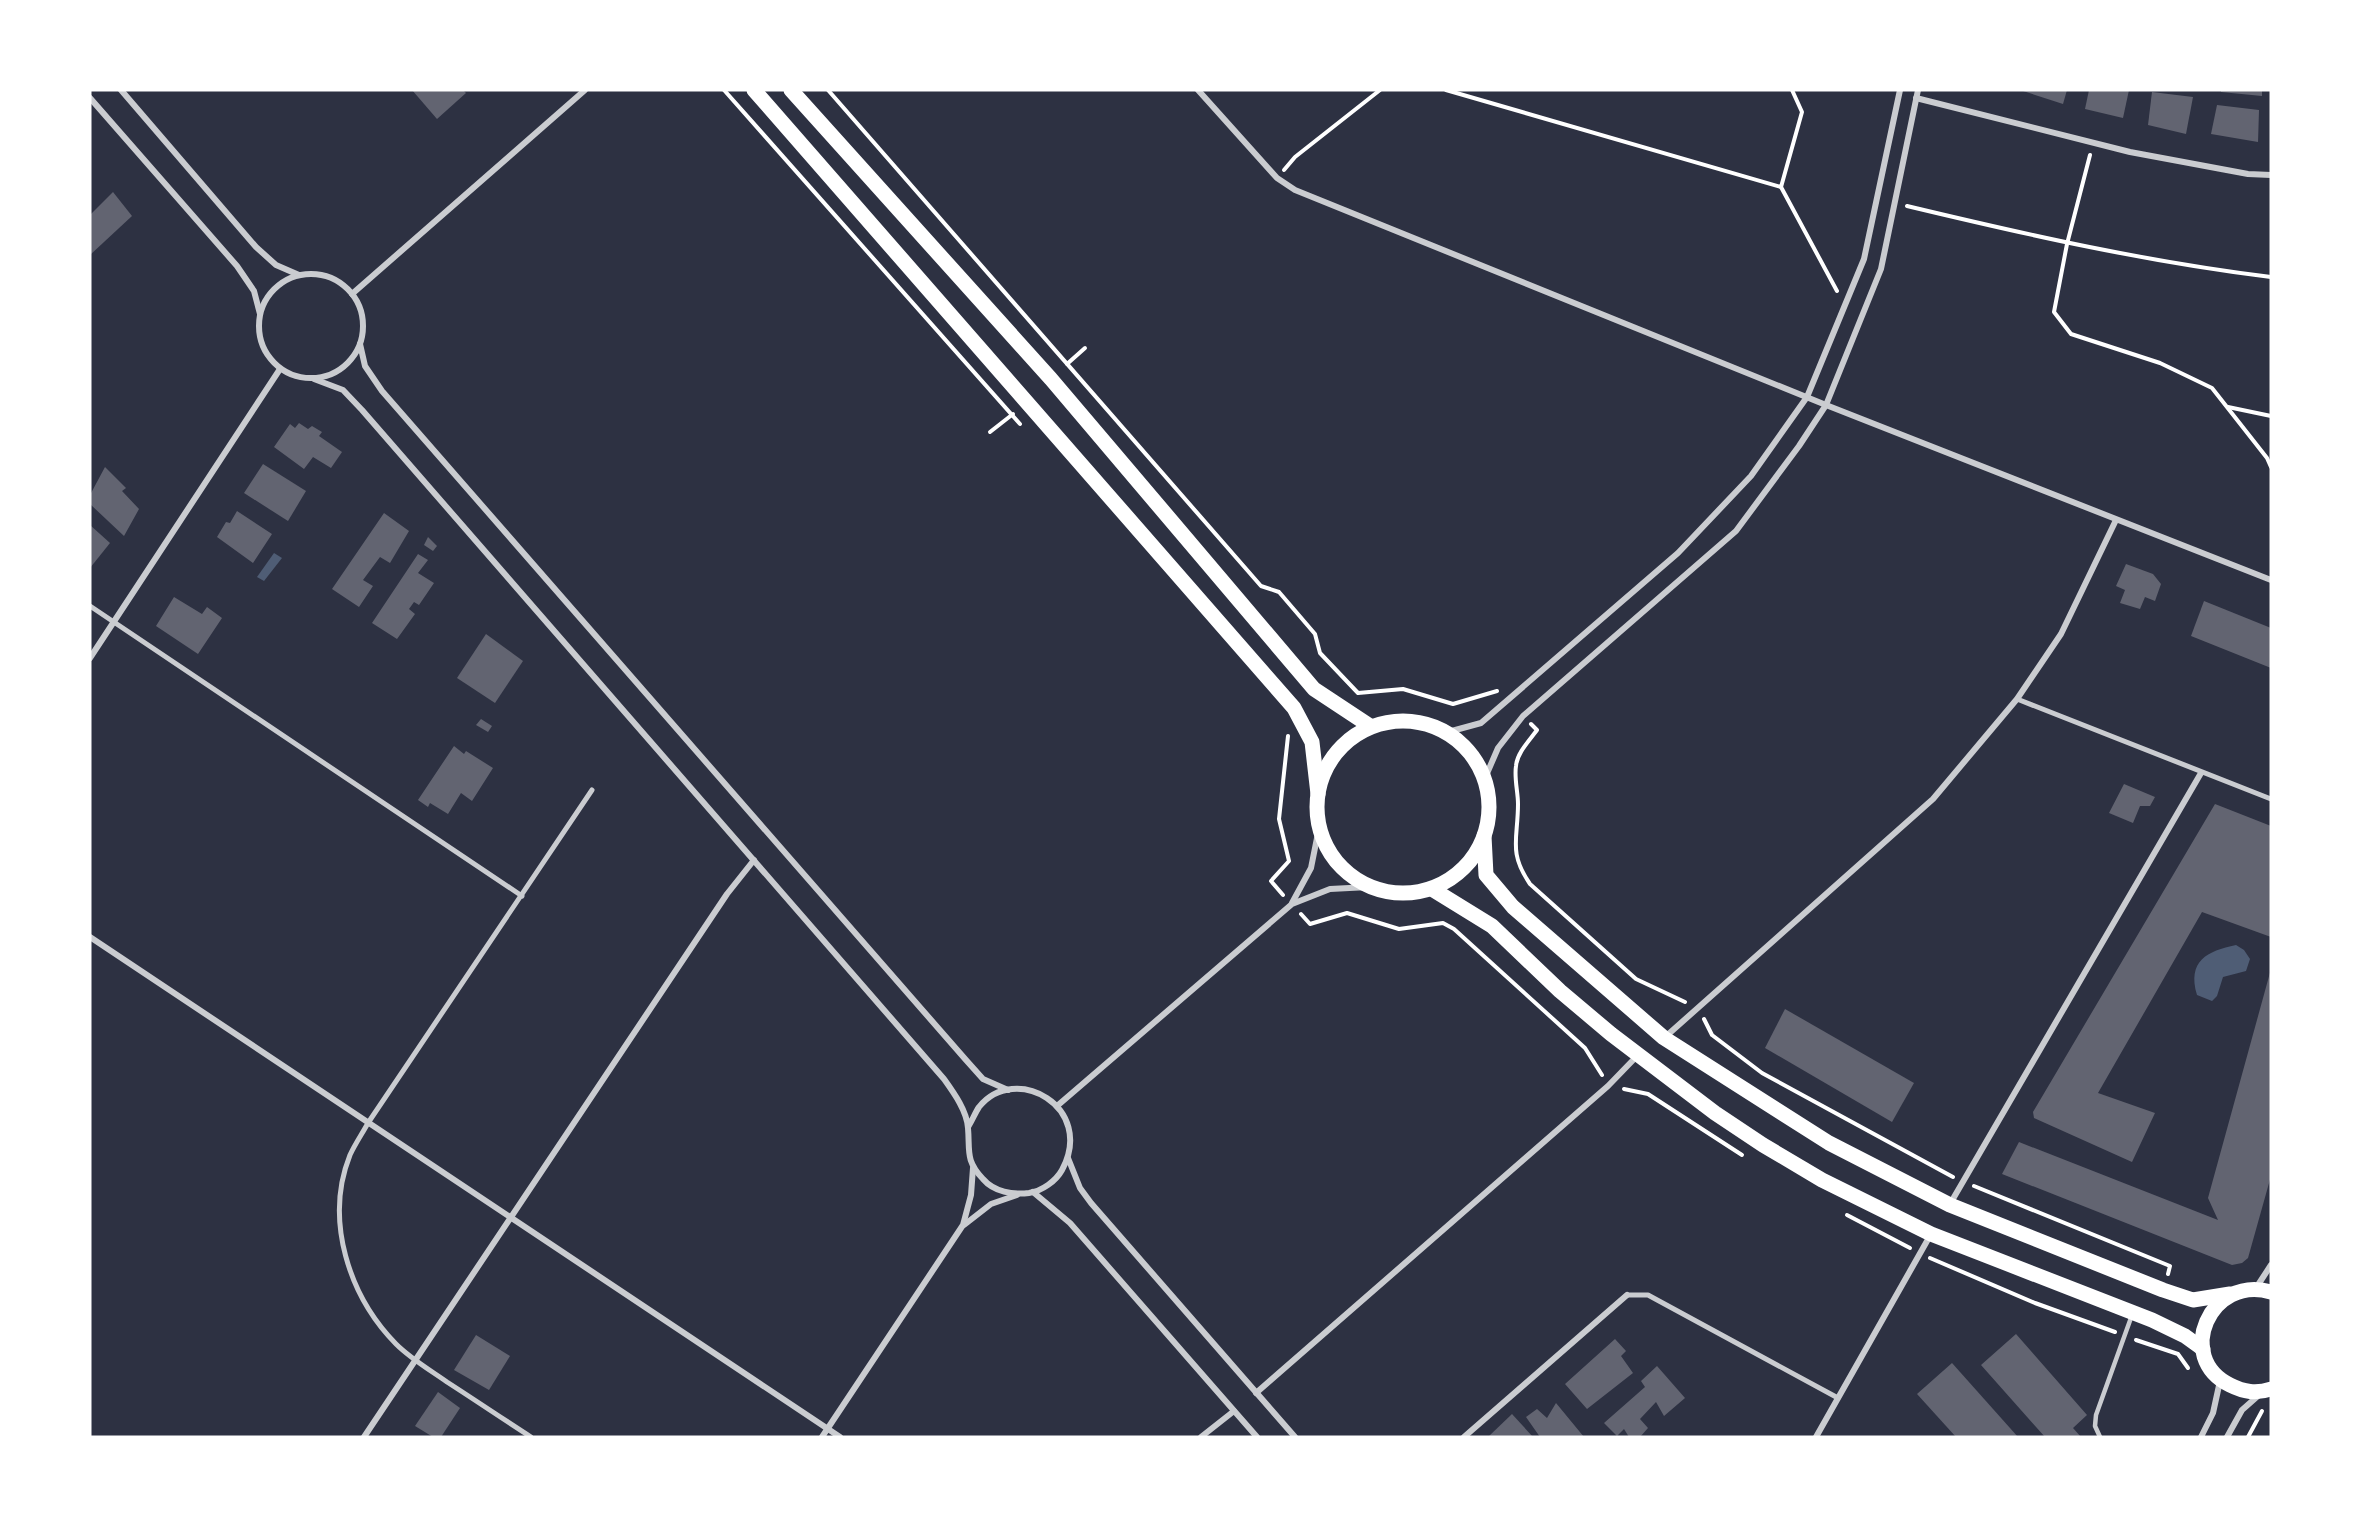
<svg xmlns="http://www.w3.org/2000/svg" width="2361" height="1527" font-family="Karla,sans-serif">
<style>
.water{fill:#4f5d75}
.building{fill:#626471}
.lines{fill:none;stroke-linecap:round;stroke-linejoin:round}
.path{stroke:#fff;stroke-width:4}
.service{stroke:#caccd0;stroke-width:4.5}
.pedestrian{stroke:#caccd0;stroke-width:5}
.minor{stroke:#caccd0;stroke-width:6}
.primary{stroke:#fff;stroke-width:15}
</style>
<rect width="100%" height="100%" fill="#2d3142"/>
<g class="water">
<path d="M274,553L282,558L264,581L257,577Z"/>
<path d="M2236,945L2244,950L2250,959L2246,971L2223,977L2217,996L2212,1001L2197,995C2187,961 2207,951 2236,945Z"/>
</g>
<g class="building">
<path d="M412,90H463L466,93L437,119Z"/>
<path d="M2020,90H2067L2063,104Z"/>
<path d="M2089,90H2129L2123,118L2085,109Z"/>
<path d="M2221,90H2262V96L2221,92Z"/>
<path d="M2152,92L2193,97L2186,134L2148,125Z"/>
<path d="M2217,105L2259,110L2258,142L2211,134Z"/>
<path d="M113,192L132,216L90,255V215Z"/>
<path d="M299,423L308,429L312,426L322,432L319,436L342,452L331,468L313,457L304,469L274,447L290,424L295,428Z"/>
<path d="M263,464L306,491L288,521L244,493Z"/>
<path d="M105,467L126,488L122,491L139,509L124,536L90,504V495Z"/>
<path d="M237,511L272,534L253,563L217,537L226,522L230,523Z"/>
<path d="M384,513L409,531L390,563L380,557L363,580L373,586L359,607L332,589Z"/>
<path d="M90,525L110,543L90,568Z"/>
<path d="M428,537L437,546L433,551L424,545Z"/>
<path d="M418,554L428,560L418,573L434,583L419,605L414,602L409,609L415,614L397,639L372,623Z"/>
<path d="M2126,564L2153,574L2161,584L2155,601L2145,597L2140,609L2120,603L2125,590L2116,586Z"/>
<path d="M174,597L202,614L207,607L222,618L198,654L156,626Z"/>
<path d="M2204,601L2271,628V668L2191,636Z"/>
<path d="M486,634L523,661L495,703L457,678Z"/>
<path d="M481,719L492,726L488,732L476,725Z"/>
<path d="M454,746L464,754L466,751L493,768L472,801L461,793L448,814L430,803L428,807L418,800Z"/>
<path d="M2124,784L2155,797L2150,806H2140L2133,823L2109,813Z"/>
<path d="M2215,804L2271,826V937L2202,912L2098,1093L2155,1113L2132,1162L2034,1118L2033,1112Z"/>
<path d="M2271,969V1176L2248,1258L2242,1263L2232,1265L2002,1174L2019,1142L2218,1220L2208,1198Z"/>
<path d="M1785,1009L1914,1083L1892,1122L1765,1048Z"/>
<path d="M2016,1334L2087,1415L2073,1428L2081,1437H2045L1981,1365Z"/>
<path d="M476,1335L510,1356L489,1390L454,1370Z"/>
<path d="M1615,1339L1626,1351L1621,1356L1633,1373L1587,1409L1565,1384Z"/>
<path d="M1952,1363L2018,1437H1956L1917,1394Z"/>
<path d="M1657,1366L1685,1398L1664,1416L1656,1402L1640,1419L1648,1428L1640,1437H1629L1624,1429L1617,1436L1604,1423L1645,1387L1641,1381Z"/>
<path d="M438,1392L460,1408L441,1437H433L415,1426Z"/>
<path d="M1556,1403L1584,1437H1540L1526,1417L1537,1409L1547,1418Z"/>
<path d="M1512,1414L1533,1437H1488Z"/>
</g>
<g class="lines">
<g class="path">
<path d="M724,90L1020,424"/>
<path d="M828,90L1261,586L1279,592L1315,634L1320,653L1358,693L1403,689L1453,704L1497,691"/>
<path d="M1446,90L1781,187L1837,291"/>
<path d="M2090,155L2067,244L2054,312L2071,334L2160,363L2212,388L2267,458L2271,467"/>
<path d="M1284,170L1295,157L1380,90"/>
<path d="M1781,187L1802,112L1792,90"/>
<path d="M1907,206C2028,235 2148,262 2271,277"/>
<path d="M1067,364L1085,348"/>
<path d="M2228,407L2271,416"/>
<path d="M990,432L1013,414"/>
<path d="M1531,724L1537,730C1529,741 1517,753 1516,766C1514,778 1518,792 1518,804C1518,839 1508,852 1530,884L1636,979L1685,1002"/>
<path d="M1283,895L1271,881L1289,861L1279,819L1288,736"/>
<path d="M1301,914L1310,924L1347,913L1399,929L1443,923L1454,929L1585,1048L1602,1075"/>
<path d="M1704,1019L1712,1035L1762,1073L1953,1177"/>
<path d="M1624,1089L1648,1094L1742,1155"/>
<path d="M1974,1186L2170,1266L2168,1274"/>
<path d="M1847,1215L1910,1248"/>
<path d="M1930,1258L2035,1303L2115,1332"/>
<path d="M2136,1340L2178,1354L2188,1368"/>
<path d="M2248,1437L2262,1411"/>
</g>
<path class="service" d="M2100,1437L2095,1426L2096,1415L2132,1315"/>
<g class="pedestrian">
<path d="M90,606L522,896"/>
<path d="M2017,699L2271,799"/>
<path d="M1627,1295H1648L1838,1398"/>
<path d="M531,1437C503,1419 475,1400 447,1382C430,1370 411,1359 396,1344C349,1296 324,1220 350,1155C355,1144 362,1134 368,1123L592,790"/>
</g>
<g class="minor">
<path d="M121,90L256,247L276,265L299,275"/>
<path d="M1198,90L1277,178L1295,190L1826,405L2271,580"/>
<path d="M90,98L237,266L254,291L260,314"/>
<path d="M1916,98L2130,152L2248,174L2271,175"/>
<circle cx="311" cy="326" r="52"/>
<path d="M352,294L585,90"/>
<path d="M360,344L365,366L382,391L966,1060L983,1079L1008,1090"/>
<path d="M314,379L343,390L362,410L944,1079C954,1093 967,1111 968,1128C970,1151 965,1160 983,1179C994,1192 1013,1195 1029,1193C1042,1191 1056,1181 1062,1170C1096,1107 1015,1062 979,1107C975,1113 972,1121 968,1127"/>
<path d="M90,658L280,369"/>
<path d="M1448,732L1481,723L1678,553L1751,476L1807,397L1864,259L1900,90"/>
<path d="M1485,778L1498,748L1523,716L1736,531L1799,446L1826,405L1881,269L1918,90"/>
<path d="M1292,903L1311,868L1319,828"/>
<path d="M90,937L840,1437"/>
<path d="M1664,1038L1933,799L2017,699L2061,634L2116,520"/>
<path d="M1057,1106L1292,904L1330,889L1369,887"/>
<path d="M1068,1158L1080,1188L1091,1203L1295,1437"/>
<path d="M1033,1192L1070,1223L1257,1437"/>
<path d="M1950,1204L2201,773"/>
<path d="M964,1225L991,1204L1017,1195"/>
<path d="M2256,1288L2271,1265"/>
<path d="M1256,1393L1608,1086L1637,1056"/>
<path d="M364,1437L727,894L754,860"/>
<path d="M822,1437L963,1225L971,1195L973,1168"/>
<path d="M1201,1437L1234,1411"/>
<path d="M1464,1437L1627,1295"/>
<path d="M1816,1437L1931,1234"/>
<path d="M2201,1437L2213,1413L2220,1381"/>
<path d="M2227,1437L2242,1410L2259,1395"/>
</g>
<g class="primary">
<path d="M754,90L1294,708L1312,742L1318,794"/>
<path d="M791,90L1051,379L1314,689L1370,726"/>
<circle cx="1403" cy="807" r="86"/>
<path d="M1484,836L1486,875L1513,907L1664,1038L1829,1143L1950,1205L2163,1290L2193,1300L2230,1294"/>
<path d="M1432,889L1492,926L1560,991L1611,1034L1715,1113L1763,1145L1822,1180L1931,1234L2152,1320L2185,1336L2203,1349"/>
<path d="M2271,1292C2210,1274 2174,1358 2230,1385C2244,1392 2256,1394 2271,1389"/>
</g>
</g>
<rect width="2361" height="1527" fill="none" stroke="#ffffff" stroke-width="183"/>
</svg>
